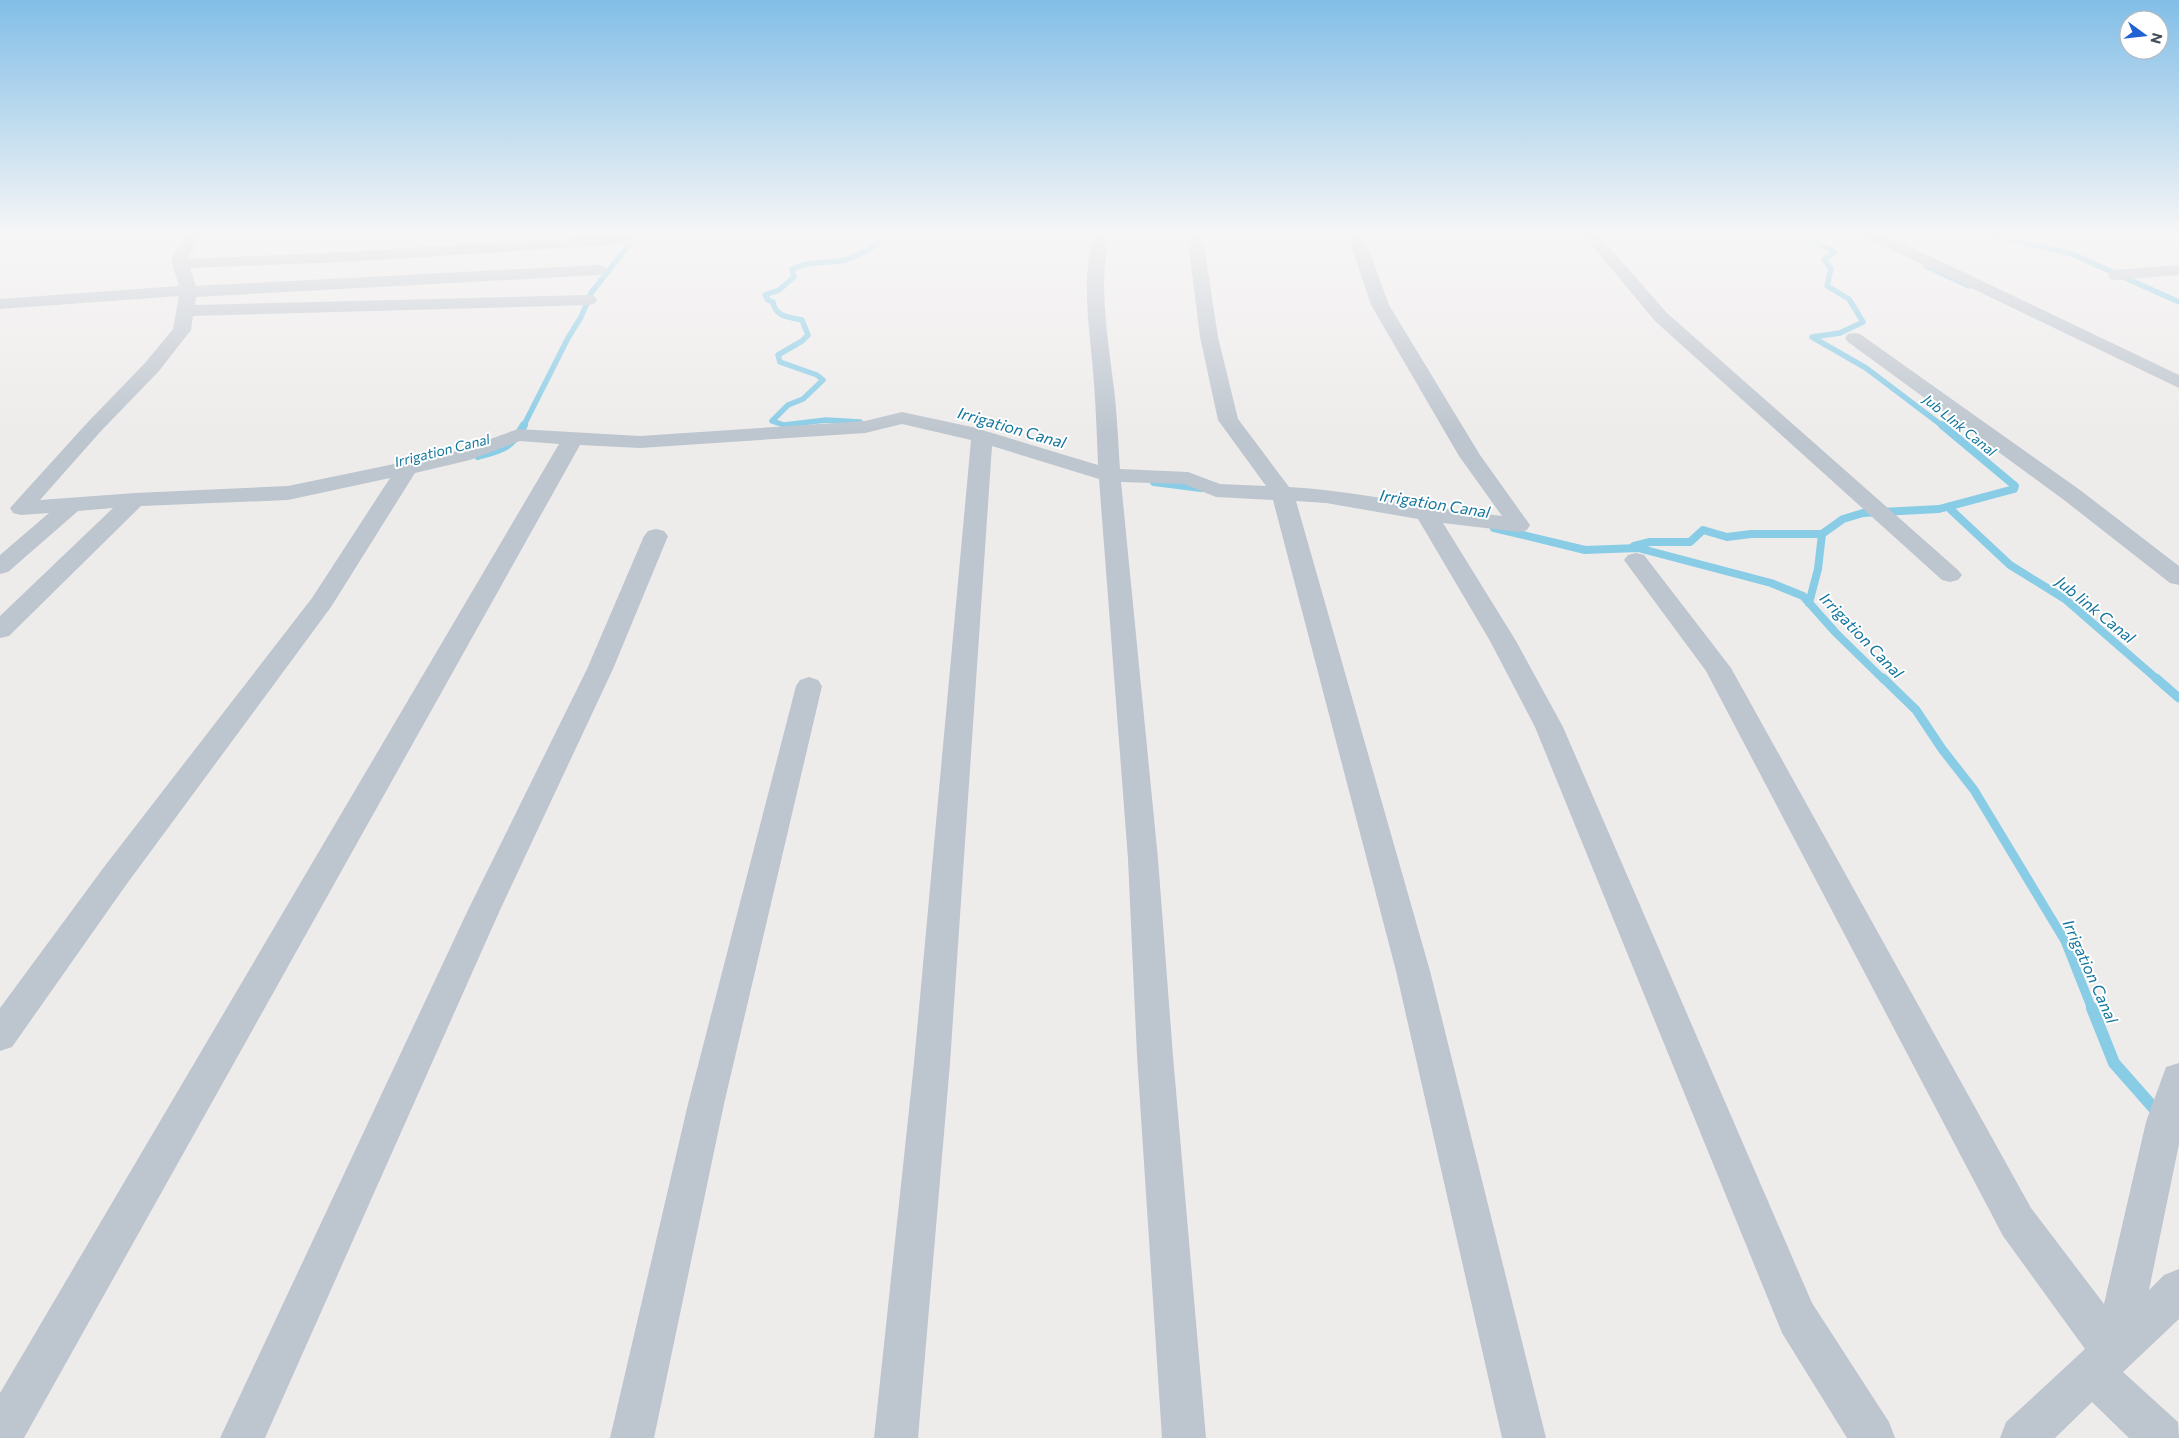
<svg xmlns="http://www.w3.org/2000/svg" width="2179" height="1438" font-family="Commissioner,sans-serif">
<style>
.lines{fill:none;stroke-linecap:round;stroke-linejoin:round}
.stream-far3{stroke:#89cce6;stroke-width:5.5}
.stream-far2{stroke:#89cce6;stroke-width:8}
.stream-far1{stroke:#89cce6;stroke-width:9}
.stream{stroke:#89cce6;stroke-width:12}
.street{fill:#bdc5ce;fill-rule:evenodd}
.labels{text-anchor:middle;dominant-baseline:central;stroke-width:4;stroke-linejoin:round;paint-order:stroke}
.far-water-label{font-size:14px;font-style:italic;fill:#13769d;stroke:#fff}
.water-label{font-size:16px;font-style:italic;fill:#13769d;stroke:#fff}
</style>
<rect width="100%" height="100%" fill="#eeeceb"/>
<g class="lines">
<g class="stream-far3">
<path d="M1811,232L1816,235L1817,243L1835,252L1824,259L1831,269L1827,286L1849,299L1863,322L1840,333L1812,337L1866,368L1944,427"/>
<path d="M1972,232L2070,253L2179,302"/>
<path d="M1926,266L1969,286"/>
<path d="M860,422L826,420L784,425L772,421L788,405L803,399L823,380L817,375L780,362L778,355L802,341L808,335L802,320C789,317 775,317 773,302L768,300L765,295L779,290L794,277L792,269C811,260 826,264 845,260C859,256 871,248 883,240L873,232"/>
<path d="M523,427L568,338L581,317L591,293L639,232"/>
</g>
<g class="stream-far2">
<path d="M478,456C502,449 511,448 524,425"/>
<path d="M1154,482L1201,488"/>
<path d="M1948,507L2010,565L2065,599L2158,680"/>
<path d="M1494,528L1585,550L1638,548L1771,583L1803,596L1836,633L1884,680"/>
<path d="M1634,546L1650,542H1690L1703,530L1727,537L1751,534H1822"/>
<path d="M1809,603L1818,569L1822,534L1843,519L1863,513L1939,509L2014,489L2015,486L1942,425"/>
</g>
<g class="stream-far1">
<path d="M1883,678L1916,710L1942,749L1974,790L2065,941L2092,1009"/>
<path d="M2156,678L2179,698"/>
</g>
<path class="stream" d="M2092,1008L2114,1063L2159,1114"/>
<g class="street">
<path d="M188,232H203L188,259L345,252L627,234L633,236L635,239L633,242L627,244L345,262L190,268L196,286L598,265L604,266L606,270L604,274L598,275L196,297L195,305L588,295L594,296L597,300L594,304L588,305L193,316L191,330L159,371L101,431L40,500L135,493L288,486L457,451L518,429L640,436L865,421L902,412L972,427L1098,465C1097,438 1096,411 1094,384C1091,334 1079,280 1095,232H1110C1098,281 1107,331 1113,381C1117,410 1118,440 1120,469L1188,472L1220,484L1266,486L1218,420L1200,337L1187,232H1202L1218,337L1238,419L1289,487C1361,491 1430,509 1502,516L1459,456L1371,305L1347,232H1362L1389,305L1480,455L1530,525L1527,530L1519,532L1443,523L1516,641L1563,727L1812,1303L1889,1422L1895,1438H1847L1782,1333L1535,727L1490,641L1418,519L1326,503L1296,501L1430,971L1546,1438H1502L1396,971L1273,500L1216,497L1184,484L1121,482L1158,859L1173,1056L1206,1438H1162L1137,1056L1128,859L1099,479L992,446L950,1063L918,1438H874L914,1063L971,440L902,424L865,433L640,448L580,445L24,1438H0V1393L559,444L520,441L470,460L415,473L331,607L126,885L12,1047L0,1051V1008L104,867L312,598L390,478L288,500L141,506L9,636L0,638V616L113,508L78,511L8,572L0,574V555L49,513L21,515L13,513L10,508L87,423L145,363L173,329L179,296L0,309V299L179,286L171,260Z"/>
<path d="M1581,232H1596L1667,313L1958,570L1962,575L1958,580L1950,582L1942,580L1655,321Z"/>
<path d="M1850,232H1872L1894,239L2179,375V388L1882,245L1852,235Z"/>
<path d="M2179,265V275L2116,280L2110,279L2108,275L2110,271L2116,270Z"/>
<path d="M1854,333L1860,334L2080,490L2179,566V585L2170,583L2064,500L1848,342L1845,338L1848,334Z"/>
<path d="M656,529L664,531L668,536L613,669L500,910L265,1438H220L468,910L587,669L644,536L648,531Z"/>
<path d="M1636,553L1644,555L1731,668L2031,1208L2104,1304L2146,1122L2166,1067L2179,1063V1144L2149,1290L2164,1275L2179,1269V1319L2123,1372L2178,1422L2179,1438H2129L2092,1402L2055,1438H2000L2006,1422L2085,1349L2003,1236L1706,671L1624,560L1628,555Z"/>
<path d="M809,677L818,680L822,686L724,1104L654,1438H610L688,1104L796,686L800,680Z"/>
</g>
</g>
<linearGradient id="sky" x2="0" y2="1"><stop stop-color="#82bee7"/><stop offset="0.54" stop-color="#f7f6f6"/><stop offset="1" stop-color="#f7f6f6" stop-opacity="0"/></linearGradient>
<rect width="2179" height="433" fill="url(#sky)"/>
<g class="labels">
<g class="far-water-label">
<text transform="translate(1960 425) rotate(39)">Jub LInk Canal</text>
<text transform="translate(442 450) rotate(-14)">Irrigation Canal</text>
</g>
<g class="water-label">
<text transform="translate(1012 427) rotate(16)">Irrigation Canal</text>
<text transform="translate(1435 503) rotate(9)">Irrigation Canal</text>
<text transform="translate(2096 609) rotate(39)">Jub link Canal</text>
<text transform="translate(1862 635) rotate(46)">Irrigation Canal</text>
<text transform="translate(2091 971) rotate(66)">Irrigation Canal</text>
</g>
</g>
<g transform="translate(2144 35) rotate(105)"><circle r="24" fill="#ffffff" stroke="#b5b8bc"/>
<path d="M0-4L9 19L0 12L-9 19Z" fill="#2161d3"/>
<text y="-8" font-size="14" font-weight="bold" text-anchor="middle" fill="#454d58">N</text>
</g>
</svg>
